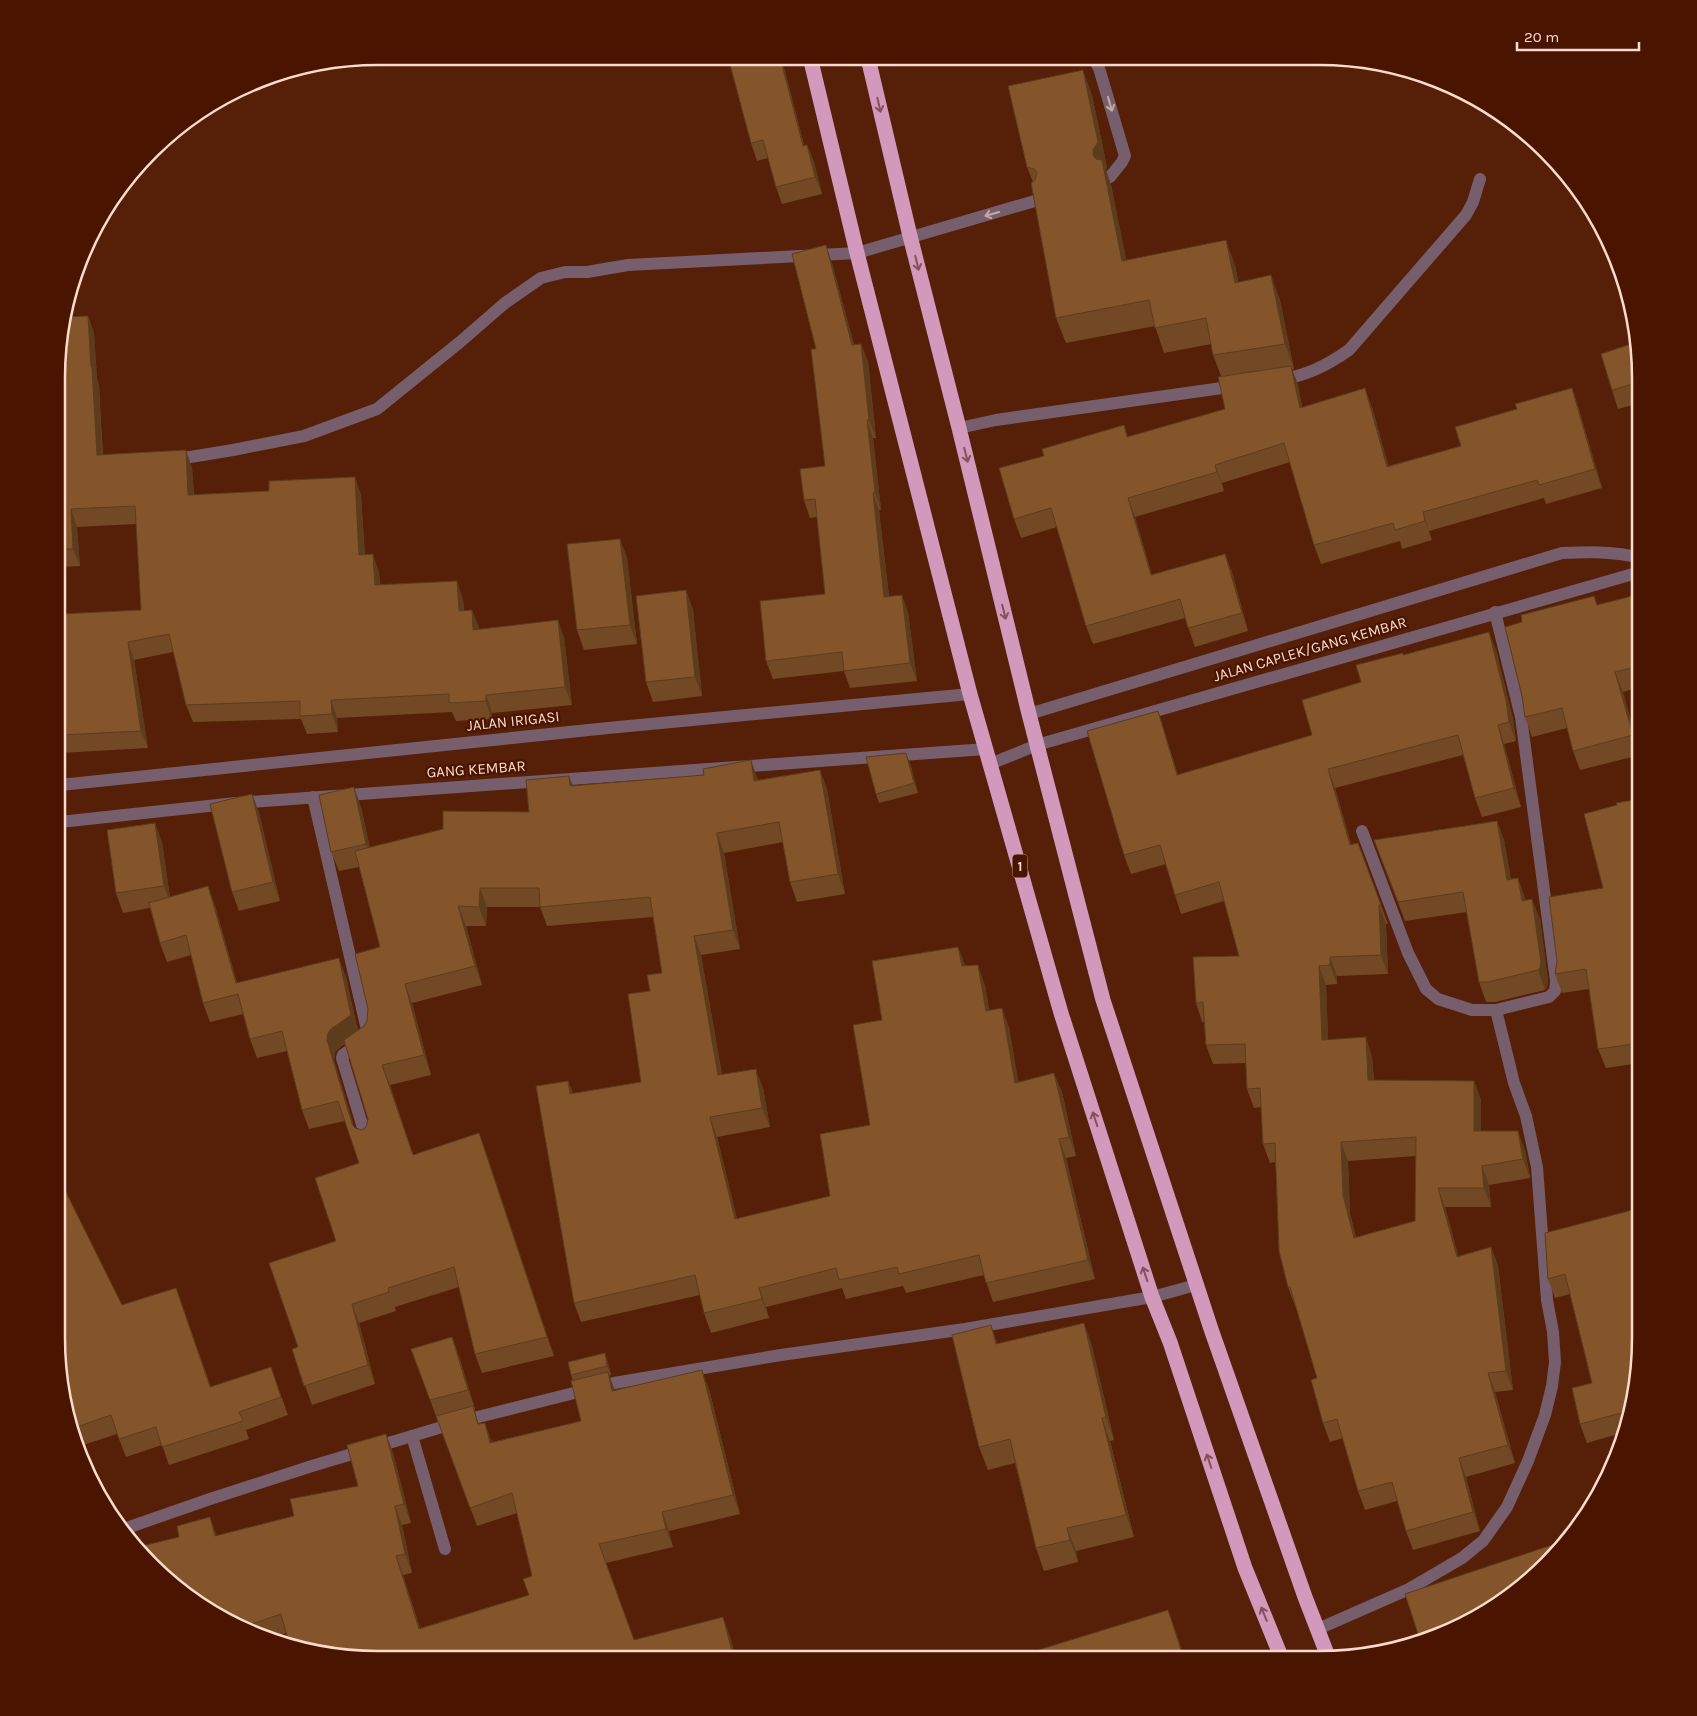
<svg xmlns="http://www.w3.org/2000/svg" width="1697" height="1716" font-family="Karla,sans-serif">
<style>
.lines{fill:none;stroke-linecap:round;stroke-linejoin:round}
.lane{stroke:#765e6d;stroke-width:12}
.street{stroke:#765e6d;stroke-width:12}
.highway{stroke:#d399bd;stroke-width:15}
.wall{fill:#724924;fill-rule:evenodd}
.shaded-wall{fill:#5c3c1d}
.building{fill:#84552a;stroke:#5c3c1d;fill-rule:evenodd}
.oneway{stroke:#c7a8a7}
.oneway2{stroke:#875055}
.labels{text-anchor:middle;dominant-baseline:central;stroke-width:4.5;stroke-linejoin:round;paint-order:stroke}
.shield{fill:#491400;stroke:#c79f90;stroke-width:1}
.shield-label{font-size:14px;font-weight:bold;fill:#fddacd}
.street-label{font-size:15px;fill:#fddacd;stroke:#491400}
.rim{fill:none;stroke:#fddacd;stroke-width:2.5}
</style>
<rect width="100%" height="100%" fill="#551f08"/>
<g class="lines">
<g class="lane">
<path d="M1093,58L1099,68L1125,156L1122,162L1110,177"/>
<path d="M812,62L831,58"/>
<path d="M857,253L1038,200"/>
<path d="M1278,380C1306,376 1326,366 1349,350L1466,215L1473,202L1480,179"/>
<path d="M959,428L996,420L1236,386"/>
</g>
<g class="street">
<path d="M172,460L233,450L304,436L377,409L460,342L505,303L541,278L565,272H587L628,265L857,253"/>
<path d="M1029,714L1562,553C1588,552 1614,551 1640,558"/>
<path d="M990,764L1037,745L1640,572"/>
<path d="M60,785L608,728L970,694"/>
<path d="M313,797L367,1030L366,1039L343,1055L342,1058L367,1141"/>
<path d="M60,822L236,803L986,749"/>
<path d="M1362,831L1408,953L1426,989L1438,999L1472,1010H1496"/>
<path d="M412,1436L445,1549"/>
<path d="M121,1530L210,1499L312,1466L462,1421L614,1383L781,1355L965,1329L1152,1297L1196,1285"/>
<path d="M1318,1629L1409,1589L1462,1558L1483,1541L1507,1507L1528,1461L1545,1415L1552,1386L1555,1362L1553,1332L1547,1300L1537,1167L1526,1116L1514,1083L1496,1010L1549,997L1555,991L1556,981L1521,717L1495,612"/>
</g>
<g class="highway">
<path d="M810,57L857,253L970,694L1061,1013L1152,1297L1170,1342L1245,1568L1282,1659"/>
<path d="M868,58L910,236L959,428L1029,714L1103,1000L1211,1329L1305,1597L1329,1659"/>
</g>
</g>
<g class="wall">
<path d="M728,57H780L785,71L804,145H807L814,162L822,194L782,204L776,187L768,158L757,161L751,143Z"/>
<path d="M1092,95L1107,167L1106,170L1111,185L1126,261L1235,265L1238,282L1280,300L1294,369L1292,370L1298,385L1302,407H1372L1388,466L1461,446L1517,409L1572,388L1578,406L1602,488L1546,504L1544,498L1429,531L1432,540L1402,549L1400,541L1321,564L1314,545L1290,462L1222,483L1224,491L1135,517L1152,575L1225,554L1232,572L1248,631L1195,647L1185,618L1093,644L1086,626L1057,527L1021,538L1014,519L1044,456L1124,425L1128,437L1225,409L1221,376L1213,355L1211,344L1164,353L1155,326L1066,343L1056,318L1033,182L1027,167Z"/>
<path d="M832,263L854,345L861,344L868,362L876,438H873L881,510H879L889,596L908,612L917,681L850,688L844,671L773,679L766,661L825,594L817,517L810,518L804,500L825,466L816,349Z"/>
<path d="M88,316L94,333L97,379L99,385L103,455L192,468L194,495L269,491L355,477L361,495L365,555L379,572L380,585L463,599L464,610L479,627V629L564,637L572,705L492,713V719L456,721L452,712L337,718L338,732L307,734L301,719L193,722L186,705L173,652L134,660L148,748L60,753L61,614L141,610L136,524L77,527L80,566L61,567L62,317Z"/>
<path d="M1640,358V403L1618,409L1612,390Z"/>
<path d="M620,539L627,558L637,644L584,650L577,630Z"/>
<path d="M686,590L693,610L702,696L653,702L646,682Z"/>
<path d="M1640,594V687L1623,692L1640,755L1580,770L1573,751L1567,728L1532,737L1525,717L1522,622L1594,596L1597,605Z"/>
<path d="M1496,650L1513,719L1516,741L1504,744L1521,807L1482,817L1475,798L1463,755L1335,788L1351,844L1358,843L1388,924H1386L1388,974L1337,976V984L1326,985L1328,1040L1372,1056L1374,1080L1474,1081L1481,1100V1131L1525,1150L1530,1178L1489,1185L1491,1207H1445L1458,1256L1491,1247L1498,1266L1513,1390L1495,1392L1515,1463L1466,1477L1480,1531L1413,1550L1406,1531L1397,1501L1365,1510L1358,1491L1343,1438L1330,1442L1323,1423L1317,1378L1296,1306H1295L1288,1287L1275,1162L1270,1163L1263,1144L1261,1107L1254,1108L1247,1089L1246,1063L1213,1064L1206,1045L1204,1022H1202L1196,1003L1239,956L1224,901L1181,914L1175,895L1166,864L1131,874L1124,855L1158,711L1164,730L1178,775L1312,735L1361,682L1403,655ZM1416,1156L1415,1221L1356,1237L1350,1214L1348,1161Z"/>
<path d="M910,763L918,793L879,803L876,794Z"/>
<path d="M820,770L827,789L845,894L797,902L790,882L783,842L724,853L740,949L701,955L722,1074L763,1088L770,1127L717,1137L737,1219L830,1196L870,1125L882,1020L958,947L965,966L985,985L989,1010L1009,1027L1018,1082L1062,1092L1076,1156L1066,1158L1095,1279L993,1302L984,1275L906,1293L903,1286L846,1299L842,1288L766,1307L769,1318L711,1333L704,1313L700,1295L581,1322L574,1303L568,1081L573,1093L641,1082L650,991L662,973L653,917L547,926L540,907H487L486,926H466L482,985L412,1003L431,1075L390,1085L413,1155L479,1133L554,1356L482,1373L475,1354L459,1287L395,1307L396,1311L359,1323L375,1384L312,1405L292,1349L298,1347L336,1241L359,1163L345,1121L309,1129L302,1110L287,1051L257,1058L250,1039L243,1014L210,1022L203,1003L191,955L167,962L160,943L150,908L123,913L116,893L162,842L170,897L208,886L215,906L237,983L346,977L358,1031L364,1026L367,1021L380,947L359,867L339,871L331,852L361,807L370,848L529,812L569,776L573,786L758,780ZM345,1044L368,1119L366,1127L362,1130L354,1127L334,1060L335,1052L338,1049Z"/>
<path d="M252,794L259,813L280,901L239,911L232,892Z"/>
<path d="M1640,799V1063L1606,1068L1598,1049L1589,989L1562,993L1555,974L1603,888Z"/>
<path d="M1497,821L1504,840L1511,879L1518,878L1525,900L1540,919L1548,981L1547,987L1545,990L1495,1002H1486L1479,982L1467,912L1405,921L1374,840Z"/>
<path d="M1545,1233L1640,1358L1630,1421L1625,1432L1587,1443L1580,1424L1592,1383L1570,1294L1555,1298L1548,1279Z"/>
<path d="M176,1288L211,1387L271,1367L288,1415L246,1430L249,1439L169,1465L162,1445L126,1457L117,1434L77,1447L73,1441L57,1358L122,1305Z"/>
<path d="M1084,1323L1092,1346L1114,1440L1110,1441L1134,1537L1076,1551L1078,1562L1044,1571L1036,1548L1015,1463L988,1470L979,1447L998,1344Z"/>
<path d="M411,1349L459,1356L475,1409L474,1410L479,1424L492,1442L581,1421L573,1381L571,1375L605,1353L608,1363L611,1375L609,1376L614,1391L709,1389L740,1514L669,1531L673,1547L606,1563L634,1640L730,1636L736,1659H358L286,1633L270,1639L218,1617L217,1536L294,1516L358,1486L386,1434L393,1453L411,1523L402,1525L412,1573L403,1575L420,1628L529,1595L532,1576L517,1513L477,1526Z"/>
</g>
<g class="shaded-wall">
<path d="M780,57L785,71L809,164L803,146Z"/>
<path d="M1083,70L1092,95L1107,167L1106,170L1111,185L1132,286L1122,261L1093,155Z"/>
<path d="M807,145L814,162L822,194L815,177Z"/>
<path d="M1226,240L1235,265L1244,308L1235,283Z"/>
<path d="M826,245L832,263L859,363L852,345Z"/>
<path d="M1271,275L1280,300L1294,369L1285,344Z"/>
<path d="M88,316L94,333L97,379L99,385L103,473L97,455Z"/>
<path d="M861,344L868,362L876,438L869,420Z"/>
<path d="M1291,366L1298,385L1306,426L1300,408Z"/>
<path d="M1365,388L1372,407L1394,485L1387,467Z"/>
<path d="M1572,388L1578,406L1602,488L1595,469Z"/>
<path d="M867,420L873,438L881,510L875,492Z"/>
<path d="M186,450L192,468L195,513L188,495Z"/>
<path d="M1215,465L1222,483L1224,491L1217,472Z"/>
<path d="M355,477L361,495L366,573L359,555Z"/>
<path d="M873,493L879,510L891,614L884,597Z"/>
<path d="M1128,498L1135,517L1157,594L1151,575Z"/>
<path d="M71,509L77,527L80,566L73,549Z"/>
<path d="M1423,512L1429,531L1432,540L1425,521Z"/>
<path d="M620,539L627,558L637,644L630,625Z"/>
<path d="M373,554L379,572L381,603L375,585Z"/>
<path d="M1225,554L1232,572L1248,631L1242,613Z"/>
<path d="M457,581L463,599L465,628L459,611Z"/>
<path d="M686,590L693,610L702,696L695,677Z"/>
<path d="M902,595L908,612L917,681L910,663Z"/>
<path d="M472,610L479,627L480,647L473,630Z"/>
<path d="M558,620L564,637L572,705L565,687Z"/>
<path d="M1489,632L1496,650L1513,719L1516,741L1509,722Z"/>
<path d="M128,642L134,660L148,748L141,731Z"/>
<path d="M1615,672L1623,692L1640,755L1633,735Z"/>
<path d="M486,695L492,713V719L486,701Z"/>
<path d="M331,700L337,718L338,732L332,714Z"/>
<path d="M1158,711L1164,730L1184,794L1177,775Z"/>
<path d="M1498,725L1504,744L1521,807L1514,788Z"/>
<path d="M906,753L910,763L918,793L914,783Z"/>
<path d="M751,760L758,780L761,800L754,781Z"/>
<path d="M1328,769L1335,788L1357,864L1350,845Z"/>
<path d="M820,770L827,789L845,894L838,874Z"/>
<path d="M569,776L576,795L570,786Z"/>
<path d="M354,787L361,807L373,864L366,844Z"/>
<path d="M252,794L259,813L280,901L273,882Z"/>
<path d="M1497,821L1504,840L1514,899L1507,880Z"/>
<path d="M155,823L162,842L171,905L164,886Z"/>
<path d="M717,833L724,853L740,949L733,930Z"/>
<path d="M1518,878L1525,898L1529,921L1522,901Z"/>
<path d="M208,886L215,906L243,1003L236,983Z"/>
<path d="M480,888L487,907L486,926L479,907Z"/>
<path d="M1532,899L1540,919L1548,981L1547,987L1545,990L1538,970Z"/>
<path d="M1379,905L1386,924L1388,974L1381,955Z"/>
<path d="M458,906L466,926L482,985L475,966Z"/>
<path d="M694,936L701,955L725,1094L718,1075Z"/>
<path d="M958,947L965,966H962Z"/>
<path d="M1330,957L1337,976V984L1330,965Z"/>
<path d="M339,958L346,977L358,1034L338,1049L335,1052L334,1060L359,1143L352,1124L327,1040Z"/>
<path d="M978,965L985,985L993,1030L986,1011Z"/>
<path d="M1319,966L1326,985L1329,1059L1322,1040Z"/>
<path d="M405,984L412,1003L431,1075L424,1055Z"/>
<path d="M1002,1008L1009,1027L1022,1102L1015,1083Z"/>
<path d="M1366,1037L1372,1056L1375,1099L1368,1080Z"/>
<path d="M382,1065L390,1085L420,1175L413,1155Z"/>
<path d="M756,1069L763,1088L770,1127L762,1108Z"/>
<path d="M1054,1073L1062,1092L1076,1156L1069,1137Z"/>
<path d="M568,1081L575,1100L570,1094Z"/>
<path d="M1474,1081L1481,1100V1150L1474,1131Z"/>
<path d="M710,1117L717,1137L742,1239L735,1219Z"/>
<path d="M1518,1131L1525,1150L1530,1178L1523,1159Z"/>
<path d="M479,1133L486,1152L554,1356L547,1337Z"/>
<path d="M1059,1139L1066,1158L1095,1279L1088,1260Z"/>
<path d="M1341,1142L1348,1161L1350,1214L1361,1257L1354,1238L1343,1195Z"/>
<path d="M1482,1166L1489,1185L1491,1207L1484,1188Z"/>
<path d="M1438,1188L1445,1207L1464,1276L1457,1257Z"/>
<path d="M1491,1247L1498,1266L1513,1390L1506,1371Z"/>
<path d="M759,1288L766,1307L769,1318L762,1299Z"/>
<path d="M352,1304L359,1323L375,1384L368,1365Z"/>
<path d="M1084,1323L1092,1346L1114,1440L1106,1417Z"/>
<path d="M991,1325L999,1348L996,1344Z"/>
<path d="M452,1337L459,1356L475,1409L468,1390Z"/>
<path d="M605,1353L608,1363L611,1375L607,1366Z"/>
<path d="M702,1370L709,1389L740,1514L733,1495Z"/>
<path d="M608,1372L615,1391H612Z"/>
<path d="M1488,1373L1495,1392L1515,1463L1508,1445Z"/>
<path d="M1102,1418L1110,1441L1134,1537L1126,1515Z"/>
<path d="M485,1423L492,1442L497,1462L490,1443Z"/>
<path d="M386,1434L393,1453L411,1523L404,1504Z"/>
<path d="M1459,1458L1466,1477L1480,1531L1473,1512Z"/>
<path d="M395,1506L402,1525L412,1573L405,1554Z"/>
<path d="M662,1512L669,1531L673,1547L666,1529Z"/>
<path d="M210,1517L217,1536H215Z"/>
<path d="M1067,1528L1076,1551L1078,1562L1070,1540Z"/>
<path d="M396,1556L403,1575L426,1648L419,1629Z"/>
<path d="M1168,1610L1177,1634L1185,1659H1184Z"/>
<path d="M723,1617L730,1636L736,1659H734Z"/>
</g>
<g class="building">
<path d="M728,57H780L803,146L807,145L815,177L776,187L763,140L751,143Z"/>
<path d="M1083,70L1098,142L1093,150V155L1096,159L1102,160L1122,261L1226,240L1235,283L1271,275L1285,344L1213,355L1206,318L1155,328L1149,300L1056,318L1031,183L1035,180L1037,173L1034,169L1027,167L1008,86Z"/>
<path d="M826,245L852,345L861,344L869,420H867L875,492L873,493L884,597L902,595L910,663L844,671L842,652L766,661L760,601L825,594L815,499L804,500L800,469L825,466L811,349H816L792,254Z"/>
<path d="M88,316L91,367H92L97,455L186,450L188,495L269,491V481L355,477L359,555L373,554L375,585L457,581L459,611L472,610L473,630L558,620L565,687L486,695V701L449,703V694L331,700L332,714L300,716V701L186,705L169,634L128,642L141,731L60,735L61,614L141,610L135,506L71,509L73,549H61L62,317Z"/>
<path d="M1637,342L1640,358V382L1612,390L1601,354Z"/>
<path d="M1291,366L1300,408L1365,388L1387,467L1461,446L1455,427L1517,409L1515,404L1572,388L1595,469L1539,485L1537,480L1423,512L1425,521L1395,530L1393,523L1314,545L1284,443L1215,465L1217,472L1128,498L1151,575L1225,554L1242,613L1188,628L1180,599L1086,626L1051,508L1014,519L999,468L1044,456L1042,449L1124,425L1127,437L1225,409L1218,377Z"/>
<path d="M620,539L630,625L577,630L567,544Z"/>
<path d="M686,590L695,677L646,682L636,596Z"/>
<path d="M1640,594V666L1615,672L1633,735L1573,751L1562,708L1525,717L1522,696L1505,627L1522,622L1521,615L1594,596L1597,605Z"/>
<path d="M1489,632L1506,700L1509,722L1498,725L1514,788L1475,798L1458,735L1328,769L1350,845L1358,843L1381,905H1379L1381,955L1330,957V965L1319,966L1322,1040L1366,1037L1368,1080L1474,1081V1131H1518L1523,1159L1482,1166L1484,1188H1438L1457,1257L1491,1247L1506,1371L1488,1373L1508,1445L1459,1458L1473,1512L1406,1531L1392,1482L1358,1491L1337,1419L1323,1423L1311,1380L1317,1378L1290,1287H1288L1279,1251L1275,1143L1263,1144L1260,1088L1247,1089L1245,1044L1206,1045L1203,1002L1196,1003L1193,957L1239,956L1219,882L1175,895L1160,845L1124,855L1087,731L1158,711L1177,775L1312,735L1302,700L1361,682L1356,665L1403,653V655ZM1416,1137L1415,1221L1354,1238L1343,1195L1341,1142Z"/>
<path d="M906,753L914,783L876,794L866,757Z"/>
<path d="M751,760L754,781L820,770L838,874L790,882L779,822L717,833L733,930L694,936L718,1075L756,1069L762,1108L710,1117L735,1219L830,1196L820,1134L870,1125L853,1025L882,1020L872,961L958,947L962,966L978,965L986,1011L1002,1008L1015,1083L1054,1073L1069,1137L1059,1139L1088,1260L986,1283L979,1255L899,1274L897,1267L839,1280L836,1268L759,1288L762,1299L704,1313L695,1275L574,1303L536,1086L568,1081L570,1094L641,1082L628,994L650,991L647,975L662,973L650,897L540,907L539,888H480L479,907L458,906L475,966L405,984L424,1055L382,1065L413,1155L479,1133L547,1337L475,1354L454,1267L388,1288L389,1292L352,1304L368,1365L304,1386L292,1349L298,1347L269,1263L336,1241L315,1178L359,1163L338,1101L302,1110L282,1031L250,1039L238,994L203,1003L186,935L160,943L149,903L208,886L236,983L339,958L351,1015L331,1029L328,1033L327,1040L352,1124L355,1128L362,1130L366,1127L368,1119L344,1040L364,1026L367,1021L368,1009L355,954L380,947L355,851L443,829V811L529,812L526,780L569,776L570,786L704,775L703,769Z"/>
<path d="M354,787L366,844L331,852L319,795Z"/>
<path d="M252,794L273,882L232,892L210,804Z"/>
<path d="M1640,799V1043L1598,1049L1586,969L1555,974L1557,961L1549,897L1603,888L1584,814L1617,805L1616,803Z"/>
<path d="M1497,821L1507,880L1518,878L1522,901L1532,899L1541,962L1540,968L1538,970L1488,982H1479L1463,892L1398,902L1374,840Z"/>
<path d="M155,823L164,886L116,893L107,830Z"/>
<path d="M58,1176L122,1305L176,1288L210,1387L271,1367L281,1397L239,1412L243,1421L162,1447L156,1427L119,1439L111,1415L71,1429L57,1358Z"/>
<path d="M1640,1208V1358L1632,1410L1580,1424L1572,1388L1592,1383L1565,1274L1548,1279L1545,1233Z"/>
<path d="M1084,1323L1106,1417L1102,1418L1126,1515L1067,1528L1070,1540L1036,1548L1010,1439L979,1447L952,1335L991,1325L996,1344Z"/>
<path d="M452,1337L468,1390L430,1400L411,1349Z"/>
<path d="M605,1353L607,1366L571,1375L568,1362Z"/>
<path d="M702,1370L733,1495L662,1512L666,1529L599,1544L634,1640L723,1617L734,1659H358L295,1649L290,1647L281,1614L243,1627L218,1617L138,1547L179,1537L177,1526L210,1517L215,1536L294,1516L290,1499L358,1486L347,1445L386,1434L404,1504L395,1506L405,1554L396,1556L419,1629L529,1595L523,1579L532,1576L512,1493L470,1508L436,1416L473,1406L478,1424L485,1423L490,1443L581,1421L571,1381L608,1372L612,1391Z"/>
<path d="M1558,1543L1514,1593L1421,1643L1405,1594Z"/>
<path d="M1168,1610L1184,1659H1034L1032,1652Z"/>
</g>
<defs><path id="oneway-shaft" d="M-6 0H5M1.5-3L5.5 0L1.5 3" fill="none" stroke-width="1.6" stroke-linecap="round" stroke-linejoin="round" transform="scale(1.25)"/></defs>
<g class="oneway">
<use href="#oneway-shaft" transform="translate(1110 104) rotate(74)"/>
<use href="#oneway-shaft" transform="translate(992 214) rotate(164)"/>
</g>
<g class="oneway2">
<use href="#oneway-shaft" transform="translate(879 105) rotate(77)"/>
<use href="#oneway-shaft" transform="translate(917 263) rotate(76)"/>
<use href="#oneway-shaft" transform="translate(966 455) rotate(76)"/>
<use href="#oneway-shaft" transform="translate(1004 612) rotate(76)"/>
<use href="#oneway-shaft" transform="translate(1095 1119) rotate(-108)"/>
<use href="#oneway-shaft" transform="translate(1145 1274) rotate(-108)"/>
<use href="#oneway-shaft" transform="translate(1209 1461) rotate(-108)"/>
<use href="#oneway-shaft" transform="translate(1264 1614) rotate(-112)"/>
</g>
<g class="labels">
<rect class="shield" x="1012.5" y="854.5" width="15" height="23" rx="4"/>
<g class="shield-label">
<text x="1020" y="866">1</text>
</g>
<g class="street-label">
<text transform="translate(1310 649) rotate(-16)">JALAN CAPLEK/GANG KEMBAR</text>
<text transform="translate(513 721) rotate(-6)">JALAN IRIGASI</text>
<text transform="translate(476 769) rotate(-4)">GANG KEMBAR</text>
</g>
</g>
<path d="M0 0H1697V1716H0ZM378 65H1319A313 313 0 0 1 1632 378V1338A313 313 0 0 1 1319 1651H378A313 313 0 0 1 65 1338V378A313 313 0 0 1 378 65Z" fill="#491400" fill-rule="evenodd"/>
<path class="rim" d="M378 65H1319A313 313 0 0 1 1632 378V1338A313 313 0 0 1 1319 1651H378A313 313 0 0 1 65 1338V378A313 313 0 0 1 378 65Z"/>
<path d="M1517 42v8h122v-8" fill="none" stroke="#fddacd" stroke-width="2.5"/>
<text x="1524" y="42" font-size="15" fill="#fddacd" stroke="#491400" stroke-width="4" paint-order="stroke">20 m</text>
</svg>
